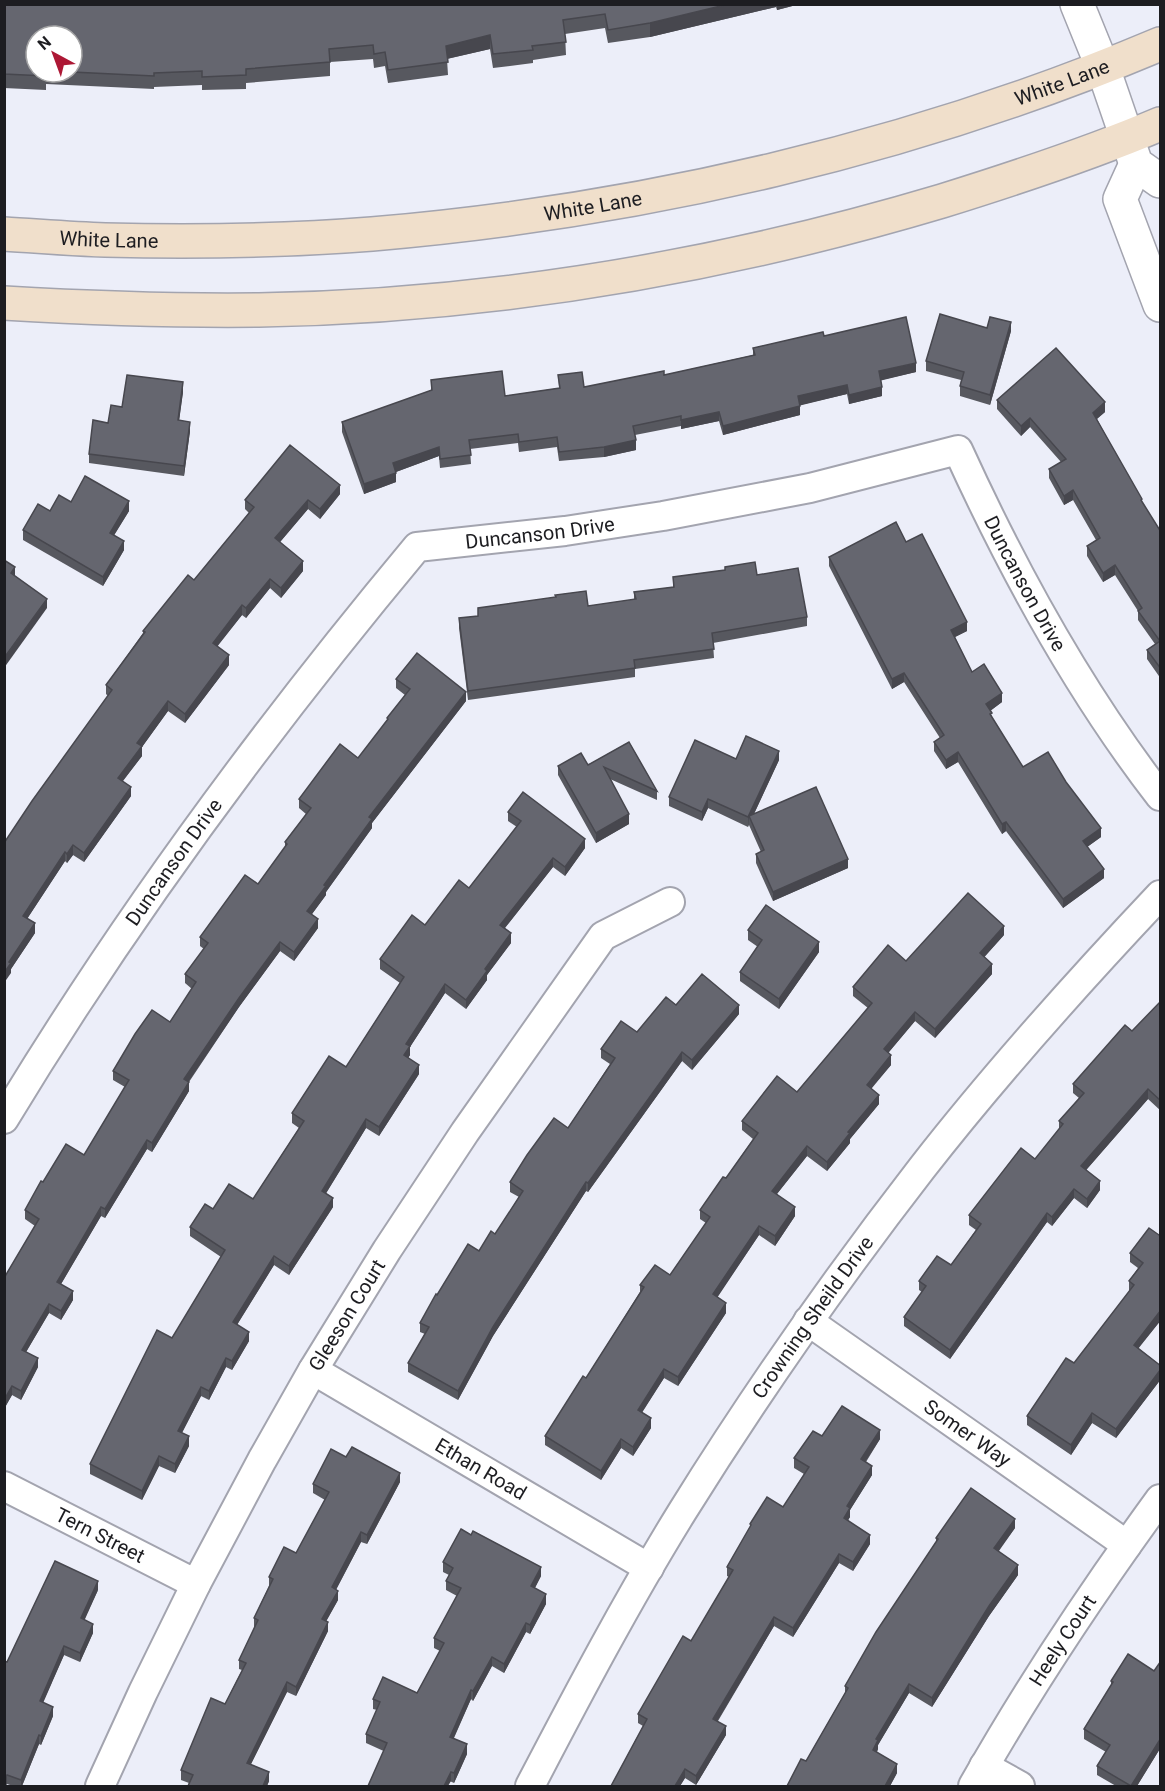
<svg xmlns="http://www.w3.org/2000/svg" width="1165" height="1791" font-family="Roboto,sans-serif">
<style>
.lines{fill:none;stroke-linecap:round;stroke-linejoin:round}
.minor-casing{stroke:#a3a4af;stroke-width:32}
.tertiary-casing{stroke:#a3a4af;stroke-width:36}
.secondary-casing{stroke:#a3a4af;stroke-width:36}
.minor{stroke:#fff;stroke-width:28}
.tertiary{stroke:#fff;stroke-width:33}
.secondary{stroke:#f0dfcb;stroke-width:33}
.wall{fill:#57585f;fill-rule:evenodd}
.shaded-wall{fill:#47474e}
.building{fill:#65666f;stroke:#47474e;stroke-width:1.5}
.labels{text-anchor:middle;dominant-baseline:central;stroke-width:6;stroke-linejoin:round;paint-order:stroke}
.street-label{font-size:20px;fill:#1d1d21;stroke:#fff}
</style>
<rect width="100%" height="100%" fill="#eceef9"/>
<g class="lines">
<defs>
<g id="minor">
<path id="s1" d="M4,1119C126,917 266,728 417,547L565,531L663,516L810,488L958,450C1014,573 1078,690 1160,796"/>
<path id="s2" d="M808,1321L1127,1545"/>
<path id="s3" d="M313,1370L649,1568"/>
<path id="s4" d="M4,1486L196,1584"/>
<path d="M984,1766L1020,1786"/>
<path id="s5" d="M100,1786L143,1692L196,1584L262,1460L313,1370L387,1250L465,1132L603,936L670,902"/>
<path id="s6" d="M530,1786C578,1694 627,1601 682,1512C756,1393 836,1279 922,1168C996,1073 1077,983 1160,895"/>
<path id="s7" d="M973,1786C1029,1687 1093,1591 1160,1499"/>
</g>
<g id="tertiary">
<path d="M1077,4L1103,68L1136,164L1160,181"/>
<path d="M1136,164L1120,199L1160,305"/>
</g>
<g id="secondary">
<path id="s8" d="M4,234C38,236 72,239 105,240C194,242 284,241 372,234C642,211 911,149 1160,44"/>
<path d="M4,303C90,308 174,311 259,310C490,306 721,267 942,201C1016,178 1089,154 1160,124"/>
</g>
</defs>
<use href="#minor" class="minor-casing"/>
<use href="#tertiary" class="tertiary-casing"/>
<use href="#secondary" class="secondary-casing"/>
<use href="#minor" class="minor"/>
<use href="#tertiary" class="tertiary"/>
<use href="#secondary" class="secondary"/>
</g>
<g class="wall">
<path d="M4,4H800L777,10L776,7L650,37L608,43L605,28L565,34L566,55L533,60V63L493,68L490,49L447,59L448,75L388,83L385,66L374,68L373,59L330,62V76L246,83V89L202,90V85L154,87V89L46,84V90L4,88ZM72,36V72H36Z"/>
<path d="M987,328L1011,331L990,405L960,396V386L961,380L926,371V361Z"/>
<path d="M824,336L916,372L881,380L882,396L849,404L847,394L800,405V415L723,435L719,421L681,429V426L635,435L636,450L604,457L559,461L557,447L519,452L518,443L470,449L471,464L440,468L439,456L396,472V482L364,494L342,432V422L431,391V380L505,396L559,388L558,375L584,387L664,375L753,355V348Z"/>
<path d="M183,392L179,420L190,431L184,476L89,463V454L108,423L122,407Z"/>
<path d="M997,400L1105,412L1097,419L1142,502L1161,532V679L1147,659V650L1155,644L1138,620V611L1115,575L1103,582L1087,556V546L1096,540L1073,500L1064,505L1049,478V469L1061,462L1030,427L1021,436L997,409Z"/>
<path d="M340,494L320,519L308,509L280,542L303,571L281,598L270,588L246,618L242,615L217,646L229,665L185,723L168,711L142,747V756L123,781L131,796L84,862L73,855L67,863L65,861L27,919L35,933L11,969V973L4,843L108,696L106,694V685L143,633V631L194,580L249,513L245,509V500Z"/>
<path d="M71,502L129,511L114,535L124,550L103,586L23,540V530L50,511Z"/>
<path d="M906,542L967,631L955,637L972,672L1002,702L990,711L992,717L1023,767L1101,837L1087,847L1104,878L1063,908L1006,831L1002,834L958,762L946,769L934,751V742L940,738L904,682L892,689L829,566V557Z"/>
<path d="M725,567L757,575L807,617V626L713,643L714,658L635,669V677L468,700L459,628V618L478,616V608L588,606L634,600V592L673,587V577L725,570Z"/>
<path d="M396,679L466,701L372,823V828L326,892V895L311,915L318,928L294,961L280,951L239,1007L189,1082V1091L152,1152L147,1149L105,1218L101,1216L61,1284L73,1300L61,1320L49,1313L26,1352L38,1367L21,1400L12,1395L4,1409V1278L35,1226L25,1219V1210L43,1182L84,1155L125,1087L113,1080V1071L170,1022L192,989L185,983V974L204,949L200,946V937L258,884L285,847V842L306,814L299,808V799L358,758L387,721V718L405,695L396,688Z"/>
<path d="M629,742L657,791V800L610,779L629,824L596,843L558,775V766L588,765Z"/>
<path d="M736,759L779,760L754,814L848,868L773,901L756,863V854L761,852L749,825L748,827L708,808L702,821L669,806V797Z"/>
<path d="M508,812L585,848L565,876L553,867L505,928L511,943L487,975V980L466,1009L445,993L410,1047V1055L408,1058L419,1074L379,1136L366,1128L326,1193L333,1207L289,1275L274,1265L237,1325L249,1341L232,1370L226,1367L209,1400L201,1396L182,1433L189,1446L175,1473L159,1466L142,1500L90,1474V1464L172,1338L221,1257L190,1236V1227L213,1209L253,1199L299,1128L292,1123V1113L346,1067L400,983L380,969V959L425,925L469,888L517,827L508,821Z"/>
<path d="M748,930L819,952L779,1009L740,981V972L758,947L748,940Z"/>
<path d="M1004,935L984,957L992,974L935,1038L915,1021L888,1053L891,1065L871,1088L879,1104L850,1139V1143L827,1171L807,1156L777,1194L795,1216L775,1246L759,1235L717,1297L726,1313L678,1386L664,1378L642,1412L651,1428L633,1456L621,1448L601,1480L545,1445V1436L586,1378L640,1292V1285L670,1275L706,1223L700,1219V1210L726,1178L753,1139L742,1130V1121L797,1092L868,1008L853,996V987L906,961Z"/>
<path d="M1161,1003V1111L1148,1099L1086,1170L1100,1190L1087,1208L1074,1198L1052,1226L1047,1222L950,1359L904,1326V1317L922,1292L919,1290V1281L951,1265L976,1230L969,1225V1215L1035,1159L1059,1129V1121L1079,1098L1073,1093V1084L1132,1031Z"/>
<path d="M676,1005L739,1014L692,1070L682,1061L588,1192L586,1191L493,1336L458,1400L408,1372V1363L425,1334L420,1332V1323L437,1295L495,1234L519,1197L510,1192V1182L568,1128L610,1064L601,1058V1049L637,1032Z"/>
<path d="M1161,1234V1320L1138,1348L1161,1366V1379L1116,1438L1092,1423L1071,1455L1027,1425V1416L1074,1363L1130,1291L1129,1290V1281L1138,1268L1130,1262V1253Z"/>
<path d="M822,1436L880,1439L866,1462L872,1475L850,1510V1517L848,1520L870,1544L853,1571L839,1563L793,1637L774,1626L718,1721L726,1735L696,1785L685,1778L680,1786H611L643,1726L638,1723V1714L691,1641L729,1577L727,1576V1567L750,1528V1524L783,1507L804,1474L794,1468V1458Z"/>
<path d="M346,1457L400,1482L367,1544L361,1542L336,1590L338,1600L326,1621L328,1631L296,1696L287,1692L251,1764L269,1781L267,1786H188L189,1783L181,1780V1770L225,1704L242,1670L239,1669V1660L255,1627H254V1618L269,1586V1577L296,1553L325,1500L313,1493V1484Z"/>
<path d="M1015,1528L998,1551L1018,1575L989,1616L932,1707L909,1693L878,1745V1749L877,1752L897,1773L890,1786H787L806,1761L845,1693V1686L936,1542V1538Z"/>
<path d="M443,1562L541,1576L535,1588L546,1604L530,1634L526,1632L504,1673L492,1666L473,1701L471,1699L454,1738L467,1754L454,1783L366,1743V1734L377,1710L373,1709V1699L417,1693L440,1651L434,1648V1638L457,1596L446,1590V1581L449,1575L443,1572Z"/>
<path d="M98,1590L84,1620L93,1633L80,1662L64,1655L43,1702L53,1716L41,1745L39,1744L22,1786H13L7,1784V1662Z"/>
<path d="M1161,1661V1747L1137,1786H1116L1097,1775V1766L1106,1752L1084,1739V1729L1111,1686V1681L1154,1671Z"/>
</g>
<g class="shaded-wall">
<path d="M729,4H776V7L650,37V23Z"/>
<path d="M777,4H800L777,10Z"/>
<path d="M490,35V49L446,59V46Z"/>
<path d="M1011,322V331L990,405V395Z"/>
<path d="M916,363V372L879,381V371Z"/>
<path d="M183,382V392L178,429V420Z"/>
<path d="M847,385V394L798,406V396Z"/>
<path d="M882,387V396L849,404V395Z"/>
<path d="M1105,402V412L1093,422V413Z"/>
<path d="M800,406V415L723,435V426Z"/>
<path d="M719,412V421L681,429V420Z"/>
<path d="M1030,418V427L1021,436V426Z"/>
<path d="M190,422V431L184,476V466Z"/>
<path d="M636,440V450L604,457V447Z"/>
<path d="M439,447V456L393,473V463Z"/>
<path d="M396,473V482L364,494V484Z"/>
<path d="M340,485V494L320,519V509Z"/>
<path d="M1073,490V500L1064,505V496Z"/>
<path d="M308,500V509L275,548V538Z"/>
<path d="M129,501V511L110,542V533Z"/>
<path d="M124,541V550L103,586V577Z"/>
<path d="M303,561V571L281,598V588Z"/>
<path d="M1115,565V575L1103,582V573Z"/>
<path d="M15,567V576L11,573Z"/>
<path d="M270,579V588L246,618V608Z"/>
<path d="M47,599V608L4,668V658Z"/>
<path d="M242,605V615L213,652V643Z"/>
<path d="M967,622V631L951,639V630Z"/>
<path d="M229,655V665L185,723V714Z"/>
<path d="M904,673V682L892,689V679Z"/>
<path d="M466,692V701L372,823V828L326,892V895L307,921V911L369,817Z"/>
<path d="M1002,693V702L986,714V704Z"/>
<path d="M168,701V711L142,747V756L118,787V778L137,743Z"/>
<path d="M779,751V760L751,820L749,816L748,827V817Z"/>
<path d="M958,752V762L946,769V760Z"/>
<path d="M131,787V796L84,862V853Z"/>
<path d="M708,799V808L702,821V812Z"/>
<path d="M629,814V824L596,843V833Z"/>
<path d="M1006,822V831L1002,834V824Z"/>
<path d="M1101,828V837L1083,850V841Z"/>
<path d="M585,839V848L565,876V867Z"/>
<path d="M73,845V855L67,863V854Z"/>
<path d="M65,852V861L23,925V916Z"/>
<path d="M553,858V867L500,934V925Z"/>
<path d="M848,859V868L773,901V892Z"/>
<path d="M1104,869V878L1063,908V899Z"/>
<path d="M318,919V928L294,961V952Z"/>
<path d="M35,923V933L11,969V973L4,983V973L9,962Z"/>
<path d="M1004,926V935L980,962V953Z"/>
<path d="M511,933V943L487,975V980L466,1009V1000L485,969Z"/>
<path d="M280,942V951L239,1007L184,1088V1079L239,998Z"/>
<path d="M819,942V952L779,1009V999Z"/>
<path d="M992,964V974L935,1038V1029Z"/>
<path d="M445,984V993L410,1047V1055L404,1065V1055L406,1044Z"/>
<path d="M739,1005V1014L692,1070V1060Z"/>
<path d="M915,1012V1021L884,1058V1049Z"/>
<path d="M682,1052V1061L588,1192V1183Z"/>
<path d="M891,1055V1065L867,1094V1085Z"/>
<path d="M419,1065V1074L379,1136V1127Z"/>
<path d="M189,1082V1091L152,1152V1143Z"/>
<path d="M1148,1089V1099L1081,1176V1166Z"/>
<path d="M879,1095V1104L850,1139V1143L827,1171V1162L848,1132Z"/>
<path d="M366,1119V1128L322,1200V1191Z"/>
<path d="M147,1140V1149L105,1218V1209Z"/>
<path d="M807,1146V1156L772,1200V1191Z"/>
<path d="M1100,1181V1190L1087,1208V1199Z"/>
<path d="M586,1182V1191L493,1336L458,1400V1391L493,1327Z"/>
<path d="M1074,1189V1198L1052,1226V1217Z"/>
<path d="M333,1198V1207L289,1275V1266Z"/>
<path d="M101,1207V1216L57,1291V1282Z"/>
<path d="M795,1207V1216L775,1246V1236Z"/>
<path d="M1047,1213V1222L950,1359V1350Z"/>
<path d="M759,1226V1235L713,1304V1294Z"/>
<path d="M274,1256V1265L233,1331V1322Z"/>
<path d="M73,1291V1300L61,1320V1311Z"/>
<path d="M726,1303V1313L678,1386V1377Z"/>
<path d="M49,1304V1313L22,1359V1350Z"/>
<path d="M1161,1310V1320L1134,1354V1345Z"/>
<path d="M249,1332V1341L232,1370V1361Z"/>
<path d="M38,1358V1367L21,1400V1391Z"/>
<path d="M226,1358V1367L209,1400V1391Z"/>
<path d="M664,1369V1378L638,1419V1410Z"/>
<path d="M1161,1369V1379L1116,1438V1429Z"/>
<path d="M12,1386V1395L4,1409V1400Z"/>
<path d="M201,1387V1396L178,1440V1431Z"/>
<path d="M1092,1413V1423L1071,1455V1445Z"/>
<path d="M651,1418V1428L633,1456V1447Z"/>
<path d="M880,1430V1439L861,1468V1459Z"/>
<path d="M189,1436V1446L175,1473V1464Z"/>
<path d="M621,1439V1448L601,1480V1471Z"/>
<path d="M159,1456V1466L142,1500V1491Z"/>
<path d="M872,1466V1475L850,1510V1517L844,1527V1518L847,1506Z"/>
<path d="M400,1473V1482L367,1544V1535Z"/>
<path d="M1015,1519V1528L994,1558V1548Z"/>
<path d="M361,1532V1542L332,1597V1587Z"/>
<path d="M870,1535V1544L853,1571V1562Z"/>
<path d="M839,1554V1563L793,1637V1628Z"/>
<path d="M1018,1565V1575L989,1616L932,1707V1698L989,1606Z"/>
<path d="M541,1567V1576L531,1595V1586Z"/>
<path d="M98,1581V1590L81,1628V1618Z"/>
<path d="M338,1591V1600L322,1629V1619Z"/>
<path d="M546,1594V1604L530,1634V1625Z"/>
<path d="M774,1617V1626L713,1728V1719Z"/>
<path d="M328,1622V1631L296,1696V1687Z"/>
<path d="M526,1623V1632L504,1673V1664Z"/>
<path d="M93,1624V1633L80,1662V1653Z"/>
<path d="M64,1646V1655L40,1710V1701Z"/>
<path d="M492,1657V1666L473,1701V1691Z"/>
<path d="M287,1682V1692L247,1772V1763Z"/>
<path d="M909,1684V1693L878,1745V1749L873,1759V1750L876,1739Z"/>
<path d="M471,1690V1699L450,1746V1737Z"/>
<path d="M53,1707V1716L41,1745V1736Z"/>
<path d="M726,1726V1735L696,1785V1776Z"/>
<path d="M39,1735V1744L22,1786H21V1780Z"/>
<path d="M1161,1738V1747L1137,1786H1131Z"/>
<path d="M467,1744V1754L454,1783V1773Z"/>
<path d="M897,1764V1773L890,1786H885Z"/>
<path d="M685,1769V1778L680,1786H675Z"/>
<path d="M269,1772V1781L267,1786H263Z"/>
<path d="M451,1772V1781L448,1786H444Z"/>
<path d="M7,1775V1784L6,1786H4V1781Z"/>
</g>
<g class="building">
<path d="M4,4H729L650,23L608,30L605,14L563,20L566,42L532,46L533,50L493,54L490,35L446,46L448,62L388,70L385,52L374,54L373,45L329,49L330,62L246,69V75L202,77V71L154,73V76L72,72V36H36V72H46V76L4,74Z"/>
<path d="M940,314L987,328L990,317L1011,322L990,395L960,386L964,372L926,361Z"/>
<path d="M906,317L916,363L879,371L882,387L849,395L847,385L798,396L800,406L723,426L719,412L681,420V416L633,426L636,440L604,447L559,452L557,437L519,442L518,434L469,440L471,455L440,459L439,447L393,463L396,473L364,484L342,422L432,390L431,380L502,371L505,396L560,388L558,375L582,372L584,387L664,371V375L755,355L753,348L823,332L824,336Z"/>
<path d="M1056,348L1105,402L1093,413L1142,499L1141,500L1161,532V669L1147,650L1160,641L1138,611L1142,608L1115,565L1103,573L1087,546L1100,538L1073,490L1064,496L1049,469L1066,459L1030,418L1021,426L997,400Z"/>
<path d="M127,375L183,382L178,420L190,422L184,466L89,454L93,420L108,423L111,405L122,407Z"/>
<path d="M290,445L340,485L320,509L308,500L275,538L303,561L281,588L270,579L246,608L242,605L213,643L229,655L185,714L168,701L137,743L142,746L118,778L131,787L84,853L73,845L67,854L65,852L23,916L35,923L9,962L11,963L4,973V843L32,801L112,690L106,685L145,632L143,631L188,575L194,580L254,507L245,500Z"/>
<path d="M85,476L129,501L110,533L124,541L103,577L23,530L38,504L50,511L59,495L71,502Z"/>
<path d="M896,522L906,542L922,534L967,622L951,630L972,672L984,664L1002,693L986,704L992,713L990,714L1023,767L1048,752L1066,782L1101,828L1083,841L1104,869L1063,899L1006,822L1002,824L958,752L946,760L934,742L944,735L904,673L892,679L829,557Z"/>
<path d="M4,560L15,567L11,573L47,599L4,658Z"/>
<path d="M755,562L757,575L798,568L807,617L712,633L714,649L634,660L635,668L468,691L459,618L478,616V608L556,597L555,595L586,591L588,606L636,599L634,592L674,587L673,577L725,570V567Z"/>
<path d="M417,653L466,692L369,817L372,819L324,885L326,886L307,911L318,919L294,952L280,942L239,998L184,1079L189,1082L152,1143L147,1140L105,1209L101,1207L57,1282L73,1291L61,1311L49,1304L22,1350L38,1358L21,1391L12,1386L4,1400V1278L39,1219L25,1210L41,1181L43,1182L66,1144L84,1155L129,1080L113,1071L135,1034L152,1010L170,1022L196,982L185,974L208,943L200,937L245,875L258,884L287,844L285,842L311,808L299,799L340,744L358,758L388,719L387,718L410,689L396,679Z"/>
<path d="M746,736L779,751L748,817L708,799L702,812L669,797L695,740L736,759Z"/>
<path d="M629,742L657,791L604,767L629,814L596,833L558,766L581,753L588,765Z"/>
<path d="M816,787L848,859L773,892L756,854L764,850L749,816Z"/>
<path d="M523,792L585,839L565,867L553,858L500,925L511,933L485,969L487,971L466,1000L445,984L406,1044L410,1046L404,1055L419,1065L379,1127L366,1119L322,1191L333,1198L289,1266L274,1256L233,1322L249,1332L232,1361L226,1358L209,1391L201,1387L178,1431L189,1436L175,1464L159,1456L142,1491L90,1464L157,1330L172,1338L225,1250L190,1227L205,1204L213,1209L229,1184L253,1199L304,1121L292,1113L329,1056L346,1067L404,977L380,959L412,915L425,925L459,880L469,888L521,821L508,812Z"/>
<path d="M968,893L1004,926L980,953L992,964L935,1029L915,1012L884,1049L891,1055L867,1085L879,1095L848,1132L850,1133L827,1162L807,1146L772,1191L795,1207L775,1236L759,1226L713,1294L726,1303L678,1377L664,1369L638,1410L651,1418L633,1447L621,1439L601,1471L545,1436L583,1376L586,1378L644,1287L640,1285L655,1265L670,1275L710,1217L700,1210L723,1177L726,1178L758,1133L742,1121L777,1076L797,1092L872,1003L853,987L888,945L906,961Z"/>
<path d="M766,905L819,942L779,999L740,972L762,940L748,930Z"/>
<path d="M702,974L739,1005L692,1060L682,1052L588,1183L586,1182L493,1327L458,1391L408,1363L429,1327L420,1323L436,1294L437,1295L468,1244L479,1251L491,1231L495,1234L523,1191L510,1182L527,1155L554,1118L568,1128L615,1058L601,1049L621,1021L637,1032L666,997L676,1005Z"/>
<path d="M1160,1002L1161,1003V1101L1148,1089L1081,1166L1100,1181L1087,1199L1074,1189L1052,1217L1047,1213L950,1350L904,1317L926,1286L919,1281L937,1256L951,1265L981,1224L969,1215L1021,1148L1035,1159L1063,1124L1059,1121L1084,1093L1073,1084L1125,1025L1132,1031Z"/>
<path d="M1149,1228L1159,1235L1161,1234V1310L1134,1345L1161,1366V1369L1116,1429L1092,1413L1071,1445L1027,1416L1066,1358L1074,1363L1134,1285L1129,1281L1143,1263L1130,1253Z"/>
<path d="M842,1406L880,1430L861,1459L872,1466L847,1506L850,1508L844,1518L870,1535L853,1562L839,1554L793,1628L774,1617L713,1719L726,1726L696,1776L685,1769L675,1786H611L647,1719L638,1714L683,1636L691,1641L733,1570L727,1567L751,1525L750,1524L767,1497L783,1507L809,1467L794,1458L813,1431L822,1436Z"/>
<path d="M352,1447L400,1473L367,1535L361,1532L332,1587L338,1591L322,1619L328,1622L296,1687L287,1682L247,1763L269,1772L263,1786H188L193,1775L181,1770L211,1698L225,1704L246,1663L239,1660L258,1620L254,1618L273,1579L269,1577L284,1547L296,1553L329,1492L313,1484L331,1449L346,1457Z"/>
<path d="M971,1488L1015,1519L994,1548L1018,1565L989,1606L932,1698L909,1684L876,1739L878,1740L873,1750L897,1764L885,1786H787L801,1759L806,1761L848,1688L845,1686L876,1632L938,1539L936,1538Z"/>
<path d="M461,1529L471,1535L473,1531L541,1567L531,1586L546,1594L530,1625L526,1623L504,1664L492,1657L473,1691L471,1690L450,1737L467,1744L454,1773L451,1772L444,1786H368L387,1743L366,1734L380,1702L373,1699L383,1677L417,1693L444,1643L434,1638L461,1588L446,1581L453,1568L443,1562Z"/>
<path d="M55,1561L98,1581L81,1618L93,1624L80,1653L64,1646L40,1701L53,1707L41,1736L39,1735L21,1780L7,1775L4,1781V1661L7,1662Z"/>
<path d="M1128,1654L1154,1671L1161,1661V1738L1131,1786L1097,1766L1110,1745L1084,1729L1113,1682L1111,1681Z"/>
</g>
<g class="labels">
<g class="street-label">
<text stroke="none"><textPath href="#s8" startOffset="1077">White Lane</textPath></text>
<text stroke="none"><textPath href="#s8" startOffset="591">White Lane</textPath></text>
<text stroke="none"><textPath href="#s8" startOffset="105">White Lane</textPath></text>
<text stroke="none"><textPath href="#s1" startOffset="830">Duncanson Drive</textPath></text>
<text stroke="none"><textPath href="#s1" startOffset="1406">Duncanson Drive</textPath></text>
<text stroke="none"><textPath href="#s1" startOffset="308">Duncanson Drive</textPath></text>
<text stroke="none"><textPath href="#s5" startOffset="532">Gleeson Court</textPath></text>
<text stroke="none"><textPath href="#s6" startOffset="548">Crowning Sheild Drive</textPath></text>
<text stroke="none"><textPath href="#s2" startOffset="195">Somer Way</textPath></text>
<text stroke="none"><textPath href="#s3" startOffset="195">Ethan Road</textPath></text>
<text stroke="none"><textPath href="#s4" startOffset="108">Tern Street</textPath></text>
<text stroke="none"><textPath href="#s7" startOffset="171">Heely Court</textPath></text>
</g>
</g>
<rect width="1165" height="1791" fill="none" stroke="#1d1d21" stroke-width="12"/>
<g transform="translate(54 54) rotate(319)"><circle r="28" fill="#ffffff" stroke="#a5a5a6" stroke-width="1.5"/>
<path d="M0-4.5L10 22L0 15L-10 22Z" fill="#ad1835"/>
<text y="-9" font-size="16" font-weight="bold" text-anchor="middle" fill="#1d1d21">N</text>
</g>
</svg>
